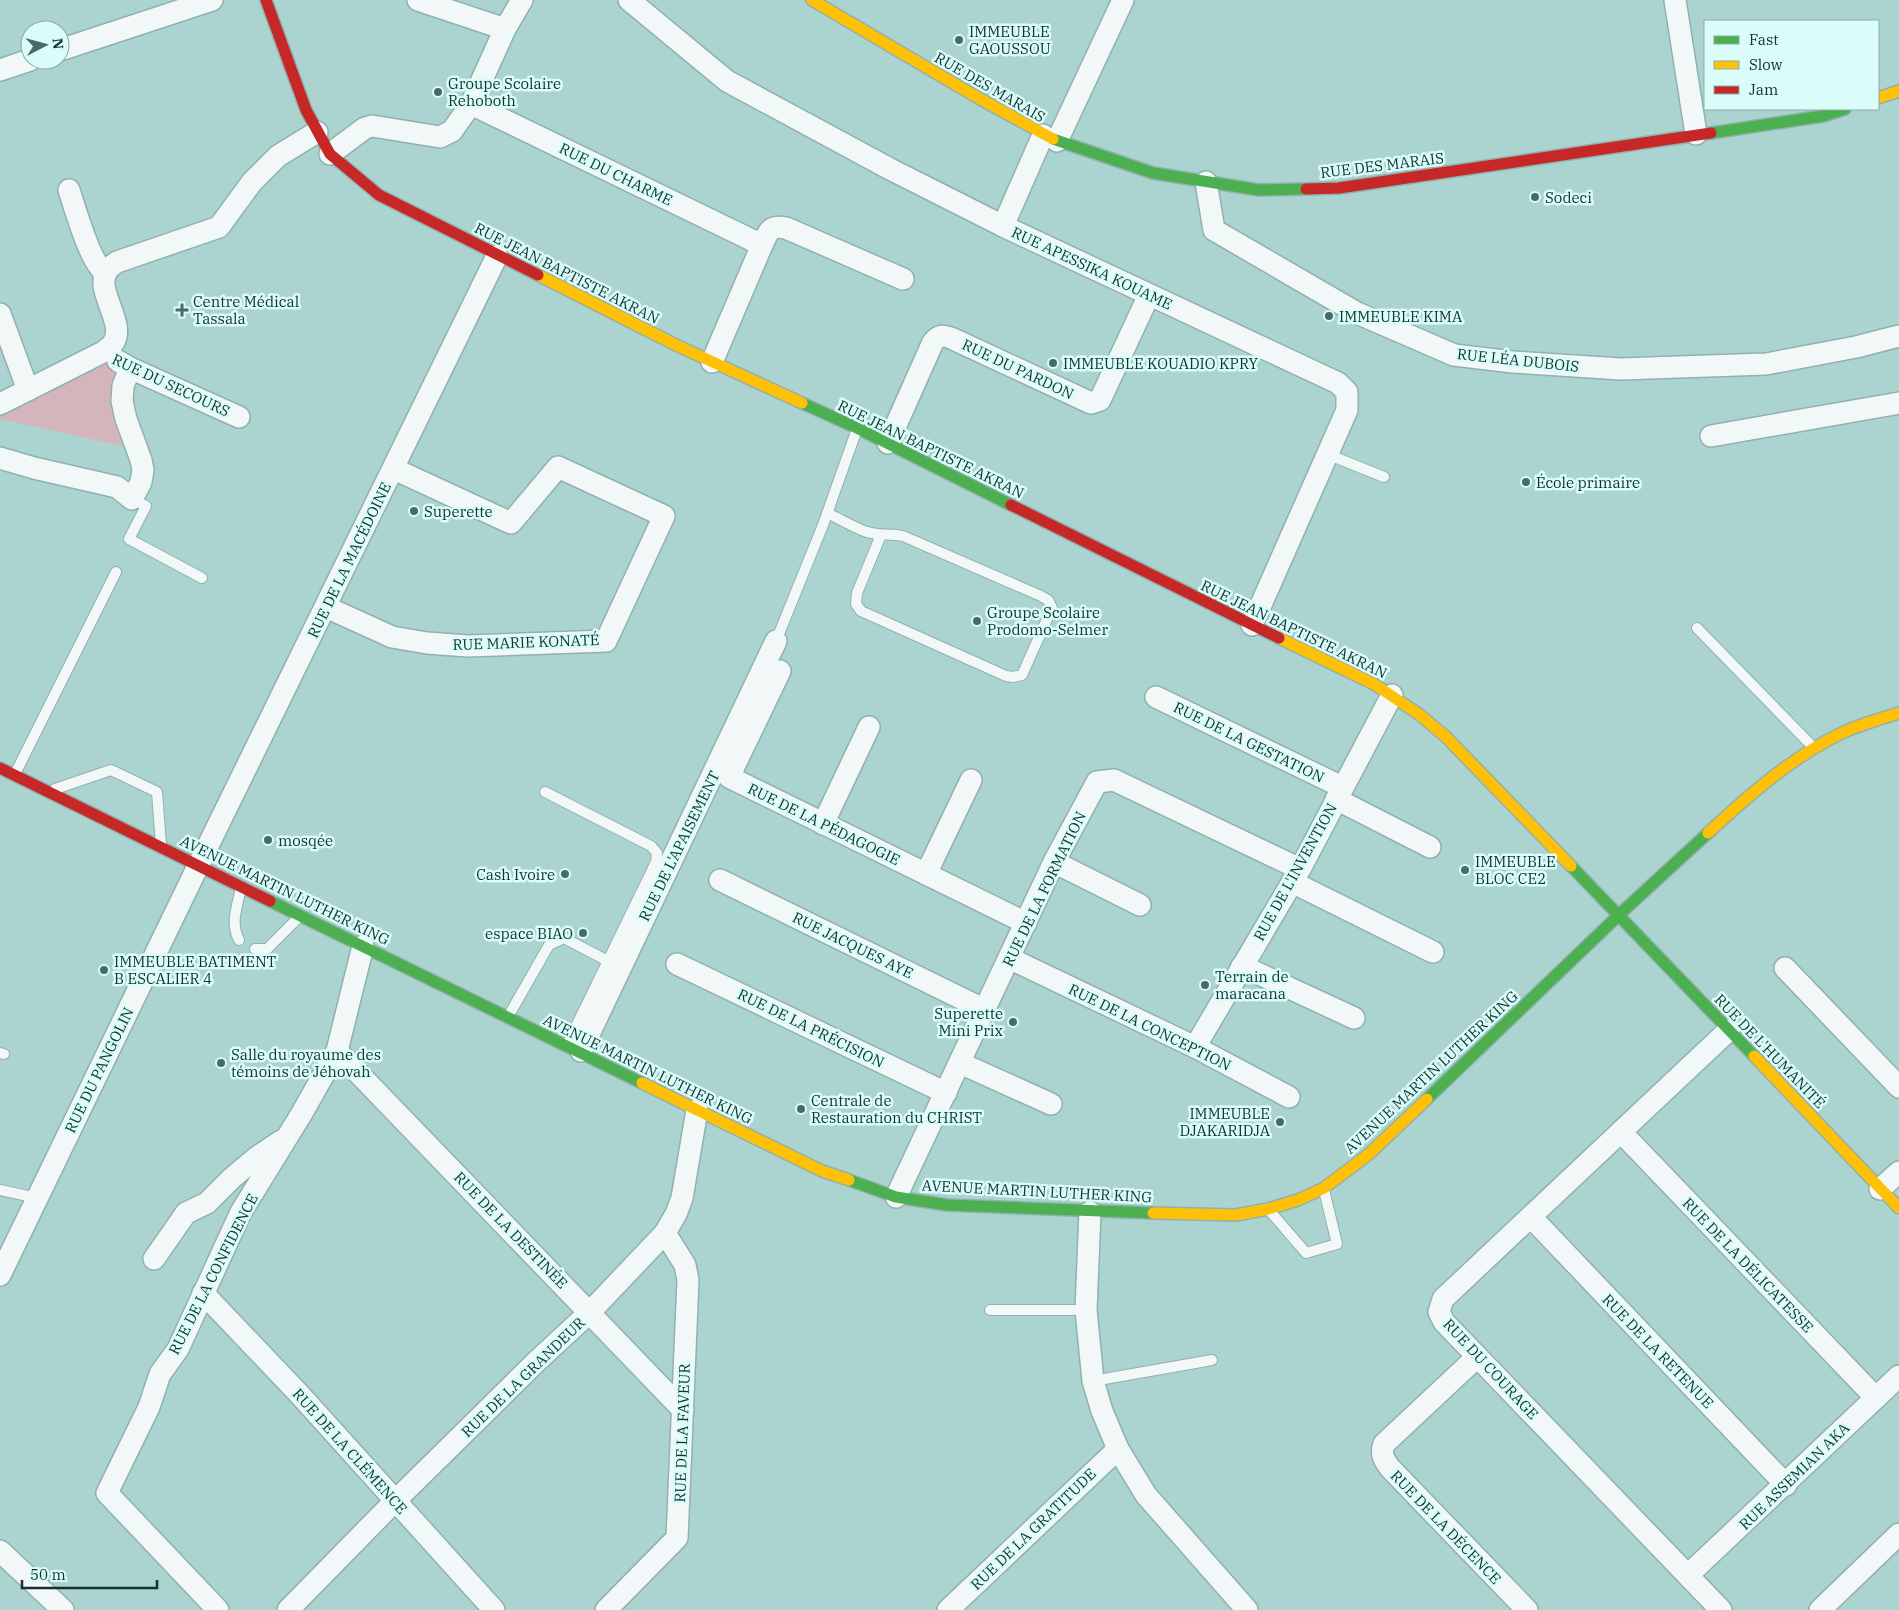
<svg xmlns="http://www.w3.org/2000/svg" width="1899" height="1610" font-family="'IBM Plex Serif',serif">
<style>
.pitch{fill:#d4b5bc}
.lines{fill:none;stroke-linecap:round;stroke-linejoin:round}
.lane-casing{stroke:#91b1ae;stroke-width:12}
.street-casing{stroke:#91b1ae;stroke-width:24}
.fast-casing{stroke:#91b1ae;stroke-width:14}
.slow-casing{stroke:#91b1ae;stroke-width:14}
.jam-casing{stroke:#91b1ae;stroke-width:14}
.lane{stroke:#f2f8f8;stroke-width:10}
.street{stroke:#f2f8f8;stroke-width:21}
.fast{stroke:#4caf50;stroke-width:11}
.slow{stroke:#ffc107;stroke-width:11}
.jam{stroke:#c62828;stroke-width:11}
.poi-dot{fill:#486a68;stroke:#dafdfa;stroke-width:2}
.labels{text-anchor:middle;dominant-baseline:central;stroke-width:5;stroke-linejoin:round;paint-order:stroke}
.poi-label{font-size:15px;fill:#133230;stroke:#dafdfa;text-anchor:start}
.street-label{font-size:15px;fill:#133230;stroke:#dafdfa}
</style>
<rect width="100%" height="100%" fill="#abd3d0"/>
<path class="pitch" d="M112,354L123,446L0,419V409Z"/>
<g class="lines">
<defs>
<g id="lane">
<path d="M1327,454L1384,477"/>
<path d="M132,499L146,506L129,539L202,578"/>
<path d="M827,513C840,519 853,527 867,532C879,536 891,533 903,536L1041,596L1048,600L1052,608L1022,675L1013,677L1006,676L861,611L856,604L857,593L881,535"/>
<path d="M1697,628L1813,747"/>
<path d="M776,641L823,525L857,429"/>
<path d="M15,774L116,572"/>
<path d="M55,789L111,770L157,792L161,845"/>
<path d="M545,792L651,846L657,853L656,862L567,1045"/>
<path d="M239,940C230,923 237,907 241,888"/>
<path d="M255,949H267L300,916"/>
<path d="M509,1015L549,945L564,938L608,961"/>
<path d="M0,1053L4,1054"/>
<path d="M0,1190L37,1198"/>
<path d="M1269,1210L1306,1253L1337,1244L1324,1190"/>
<path d="M990,1310H1086"/>
<path d="M1093,1381L1212,1360"/>
</g>
<g id="street">
<path d="M418,0L505,29"/>
<path d="M629,0L727,81L890,169L1003,226L1338,383L1347,392V410L1252,625"/>
<path d="M1675,0L1696,134"/>
<path d="M60,50L212,0"/>
<path d="M0,70L30,60"/>
<path d="M471,104L762,245"/>
<path d="M1057,141L1123,0"/>
<path d="M330,154L365,128L372,126L440,137L452,131L471,104L505,29L522,0"/>
<path d="M1206,182L1214,230L1357,313L1454,355L1513,362L1621,369L1766,364L1856,347L1899,336"/>
<path d="M69,190C75,208 91,266 106,273"/>
<path d="M1003,226L1043,135"/>
<path d="M0,314L28,390"/>
<path d="M118,361L130,368L239,417"/>
<path d="M712,362L762,245C769,231 769,225 786,228L903,279"/>
<path d="M0,404L103,352C106,350 110,347 112,345C129,324 92,290 108,269C110,267 114,264 117,262L219,227L252,182L278,156L317,132"/>
<path d="M1711,436L1899,403"/>
<path d="M888,443L933,342C939,335 943,335 951,338L1091,403L1100,400L1149,295"/>
<path d="M0,458L34,468L117,487L132,499L141,482L143,470L141,460L126,419L122,401L123,386L130,368"/>
<path d="M326,607L392,637L427,643L468,646L606,641L664,516L558,467L511,523L394,469"/>
<path d="M780,671L729,777L1026,923"/>
<path d="M1156,697L1342,787"/>
<path d="M1336,799L1430,847"/>
<path d="M823,824L869,727"/>
<path d="M1054,862L1140,905"/>
<path d="M926,874L971,780"/>
<path d="M720,880L985,1010"/>
<path d="M1292,882L1433,952"/>
<path d="M1009,958L1195,1047L1289,1097"/>
<path d="M677,964L946,1093"/>
<path d="M1242,966L1354,1018"/>
<path d="M1785,968L1899,1087"/>
<path d="M1195,1047L1300,869L1392,695"/>
<path d="M337,1051L683,1410"/>
<path d="M581,1051L776,641"/>
<path d="M960,1063L1051,1104"/>
<path d="M1621,1132L1876,1398"/>
<path d="M1880,1189L1899,1172"/>
<path d="M896,1197L1054,862L1097,782L1114,780L1300,869"/>
<path d="M1090,1212L1086,1310L1093,1381L1102,1411L1118,1449L1146,1495L1247,1610"/>
<path d="M1531,1217L1786,1485"/>
<path d="M154,1259L186,1213L207,1203L232,1178L257,1157L281,1141"/>
<path d="M0,1275L199,864L497,256"/>
<path d="M203,1293L301,1396L494,1610"/>
<path d="M1477,1357L1384,1444C1380,1454 1384,1460 1390,1468L1527,1610"/>
<path d="M0,1551L63,1610"/>
<path d="M1688,1575L1899,1376"/>
<path d="M218,1610L107,1493L149,1407L160,1374L178,1349L241,1212L302,1113L337,1051L363,946"/>
<path d="M288,1610L395,1501L536,1362L590,1312L665,1233L676,1214L682,1198L697,1110"/>
<path d="M606,1610L677,1538L688,1280L685,1265L665,1233"/>
<path d="M948,1610L1118,1449"/>
<path d="M1721,1610L1444,1322L1439,1312L1443,1299L1729,1030"/>
<path d="M1820,1610L1899,1534"/>
</g>
<g id="fast">
<path d="M1711,133L1823,116L1845,109"/>
<path d="M1053,139L1153,173L1259,190L1306,189"/>
<path d="M802,403L857,428L1011,505"/>
<path d="M1571,866L1754,1056"/>
<path d="M270,901L642,1083"/>
<path d="M1427,1099L1622,912L1708,833"/>
<path d="M849,1180L896,1197L947,1205L1153,1213"/>
</g>
<g id="slow">
<path d="M812,0L975,96L1053,139"/>
<path d="M1878,98L1899,91"/>
<path d="M538,275L678,346L802,403"/>
<path d="M1279,638L1374,684L1420,715L1446,737L1571,866"/>
<path d="M1708,833C1749,795 1793,756 1844,732C1862,724 1880,719 1899,713"/>
<path d="M1754,1056L1899,1208"/>
<path d="M642,1083L822,1171L849,1180"/>
<path d="M1153,1213L1236,1215L1268,1209L1298,1200L1324,1188L1369,1154L1427,1099"/>
</g>
<g id="jam">
<path d="M266,0L306,110L330,154L379,195L538,275"/>
<path d="M1306,189L1339,188L1711,133"/>
<path d="M1011,505L1279,638"/>
<path d="M0,768L270,901"/>
</g>
</defs>
<use href="#lane" class="lane-casing"/>
<use href="#street" class="street-casing"/>
<use href="#fast" class="fast-casing"/>
<use href="#slow" class="slow-casing"/>
<use href="#jam" class="jam-casing"/>
<use href="#lane" class="lane"/>
<use href="#street" class="street"/>
<use href="#fast" class="fast"/>
<use href="#slow" class="slow"/>
<use href="#jam" class="jam"/>
</g>
<g class="poi-dot">
<circle cx="959" cy="40" r="5"/>
<circle cx="438" cy="92" r="5"/>
<circle cx="1535" cy="197" r="5"/>
<path d="M179.5 302.5h5v5h5v5h-5v5h-5v-5h-5v-5h5z"/>
<circle cx="1329" cy="316" r="5"/>
<circle cx="1053" cy="363" r="5"/>
<circle cx="1526" cy="482" r="5"/>
<circle cx="414" cy="511" r="5"/>
<circle cx="977" cy="621" r="5"/>
<circle cx="268" cy="840" r="5"/>
<circle cx="1465" cy="870" r="5"/>
<circle cx="565" cy="874" r="5"/>
<circle cx="583" cy="933" r="5"/>
<circle cx="104" cy="970" r="5"/>
<circle cx="1205" cy="985" r="5"/>
<circle cx="1013" cy="1022" r="5"/>
<circle cx="221" cy="1063" r="5"/>
<circle cx="801" cy="1109" r="5"/>
<circle cx="1280" cy="1122" r="5"/>
</g>
<g class="labels">
<g class="poi-label">
<text x="969" y="31">IMMEUBLE<tspan x="969" dy="17">GAOUSSOU</tspan></text>
<text x="448" y="83">Groupe Scolaire<tspan x="448" dy="17">Rehoboth</tspan></text>
<text x="1545" y="197">Sodeci</text>
<text x="193" y="301">Centre Médical<tspan x="193" dy="17">Tassala</tspan></text>
<text x="1339" y="316">IMMEUBLE KIMA</text>
<text x="1063" y="363">IMMEUBLE KOUADIO KPRY</text>
<text x="1536" y="482">École primaire</text>
<text x="424" y="511">Superette</text>
<text x="987" y="612">Groupe Scolaire<tspan x="987" dy="17">Prodomo-Selmer</tspan></text>
<text x="278" y="840">mosqée</text>
<text x="1475" y="861">IMMEUBLE<tspan x="1475" dy="17">BLOC CE2</tspan></text>
<text x="555" y="874" text-anchor="end">Cash Ivoire</text>
<text x="573" y="933" text-anchor="end">espace BIAO</text>
<text x="114" y="961">IMMEUBLE BATIMENT<tspan x="114" dy="17">B ESCALIER 4</tspan></text>
<text x="1215" y="976">Terrain de<tspan x="1215" dy="17">maracana</tspan></text>
<text x="1003" y="1013" text-anchor="end">Superette<tspan x="1003" dy="17">Mini Prix</tspan></text>
<text x="231" y="1054">Salle du royaume des<tspan x="231" dy="17">témoins de Jéhovah</tspan></text>
<text x="811" y="1100">Centrale de<tspan x="811" dy="17">Restauration du CHRIST</tspan></text>
<text x="1270" y="1113" text-anchor="end">IMMEUBLE<tspan x="1270" dy="17">DJAKARIDJA</tspan></text>
</g>
<g class="street-label">
<text transform="translate(990 87) rotate(30)">RUE DES MARAIS</text>
<text transform="translate(1382 165) rotate(-7)">RUE DES MARAIS</text>
<text transform="translate(616 174) rotate(26)">RUE DU CHARME</text>
<text transform="translate(1092 268) rotate(25)">RUE APESSIKA KOUAME</text>
<text transform="translate(567 273) rotate(27)">RUE JEAN BAPTISTE AKRAN</text>
<text transform="translate(1518 360) rotate(6)">RUE LÉA DUBOIS</text>
<text transform="translate(1018 369) rotate(25)">RUE DU PARDON</text>
<text transform="translate(171 385) rotate(25)">RUE DU SECOURS</text>
<text transform="translate(931 449) rotate(26)">RUE JEAN BAPTISTE AKRAN</text>
<text transform="translate(349 560) rotate(-64)">RUE DE LA MACÉDOINE</text>
<text transform="translate(1294 629) rotate(26)">RUE JEAN BAPTISTE AKRAN</text>
<text transform="translate(526 642) rotate(-2)">RUE MARIE KONATÉ</text>
<text transform="translate(1249 742) rotate(26)">RUE DE LA GESTATION</text>
<text transform="translate(824 824) rotate(26)">RUE DE LA PÉDAGOGIE</text>
<text transform="translate(679 846) rotate(-64)">RUE DE L'APAISEMENT</text>
<text transform="translate(1295 872) rotate(-61)">RUE DE L'INVENTION</text>
<text transform="translate(1044 889) rotate(-64)">RUE DE LA FORMATION</text>
<text transform="translate(285 890) rotate(26)">AVENUE MARTIN LUTHER KING</text>
<text transform="translate(853 945) rotate(26)">RUE JACQUES AYE</text>
<text transform="translate(1150 1027) rotate(26)">RUE DE LA CONCEPTION</text>
<text transform="translate(811 1028) rotate(26)">RUE DE LA PRÉCISION</text>
<text transform="translate(1770 1051) rotate(46)">RUE DE L'HUMANITÉ</text>
<text transform="translate(648 1069) rotate(26)">AVENUE MARTIN LUTHER KING</text>
<text transform="translate(99 1070) rotate(-64)">RUE DU PANGOLIN</text>
<text transform="translate(1431 1072) rotate(-43)">AVENUE MARTIN LUTHER KING</text>
<text transform="translate(1037 1191) rotate(3)">AVENUE MARTIN LUTHER KING</text>
<text transform="translate(511 1230) rotate(46)">RUE DE LA DESTINÉE</text>
<text transform="translate(1748 1265) rotate(46)">RUE DE LA DÉLICATESSE</text>
<text transform="translate(213 1274) rotate(-63)">RUE DE LA CONFIDENCE</text>
<text transform="translate(1658 1351) rotate(46)">RUE DE LA RETENUE</text>
<text transform="translate(1491 1369) rotate(47)">RUE DU COURAGE</text>
<text transform="translate(523 1377) rotate(-44)">RUE DE LA GRANDEUR</text>
<text transform="translate(682 1433) rotate(-88)">RUE DE LA FAVEUR</text>
<text transform="translate(350 1451) rotate(48)">RUE DE LA CLÉMENCE</text>
<text transform="translate(1794 1476) rotate(-44)">RUE ASSEMIAN AKA</text>
<text transform="translate(1446 1527) rotate(46)">RUE DE LA DÉCENCE</text>
<text transform="translate(1033 1529) rotate(-44)">RUE DE LA GRATITUDE</text>
</g>
</g>
<rect x="1704" y="20" width="175" height="90" fill="#dafdfa" stroke="#8aaca9"/>
<rect x="1714" y="36" width="25" height="8" fill="#4caf50" stroke="#8aaca9"/>
<text x="1749" y="45" font-size="15" fill="#133230">Fast</text>
<rect x="1714" y="61" width="25" height="8" fill="#ffc107" stroke="#8aaca9"/>
<text x="1749" y="70" font-size="15" fill="#133230">Slow</text>
<rect x="1714" y="86" width="25" height="8" fill="#c62828" stroke="#8aaca9"/>
<text x="1749" y="95" font-size="15" fill="#133230">Jam</text>
<g transform="translate(45 45) rotate(84)"><circle r="24" fill="#dafdfa" stroke="#8aaca9"/>
<path d="M0-4L9 19L0 12L-9 19Z" fill="#486a68"/>
<text y="-8" font-size="14" font-weight="bold" text-anchor="middle" fill="#133230">N</text>
</g>
<path d="M22 1580v8h135v-8" fill="none" stroke="#133230" stroke-width="2.5"/>
<text x="30" y="1580" font-size="15" fill="#133230" stroke="#dafdfa" stroke-width="4" paint-order="stroke">50 m</text>
</svg>
